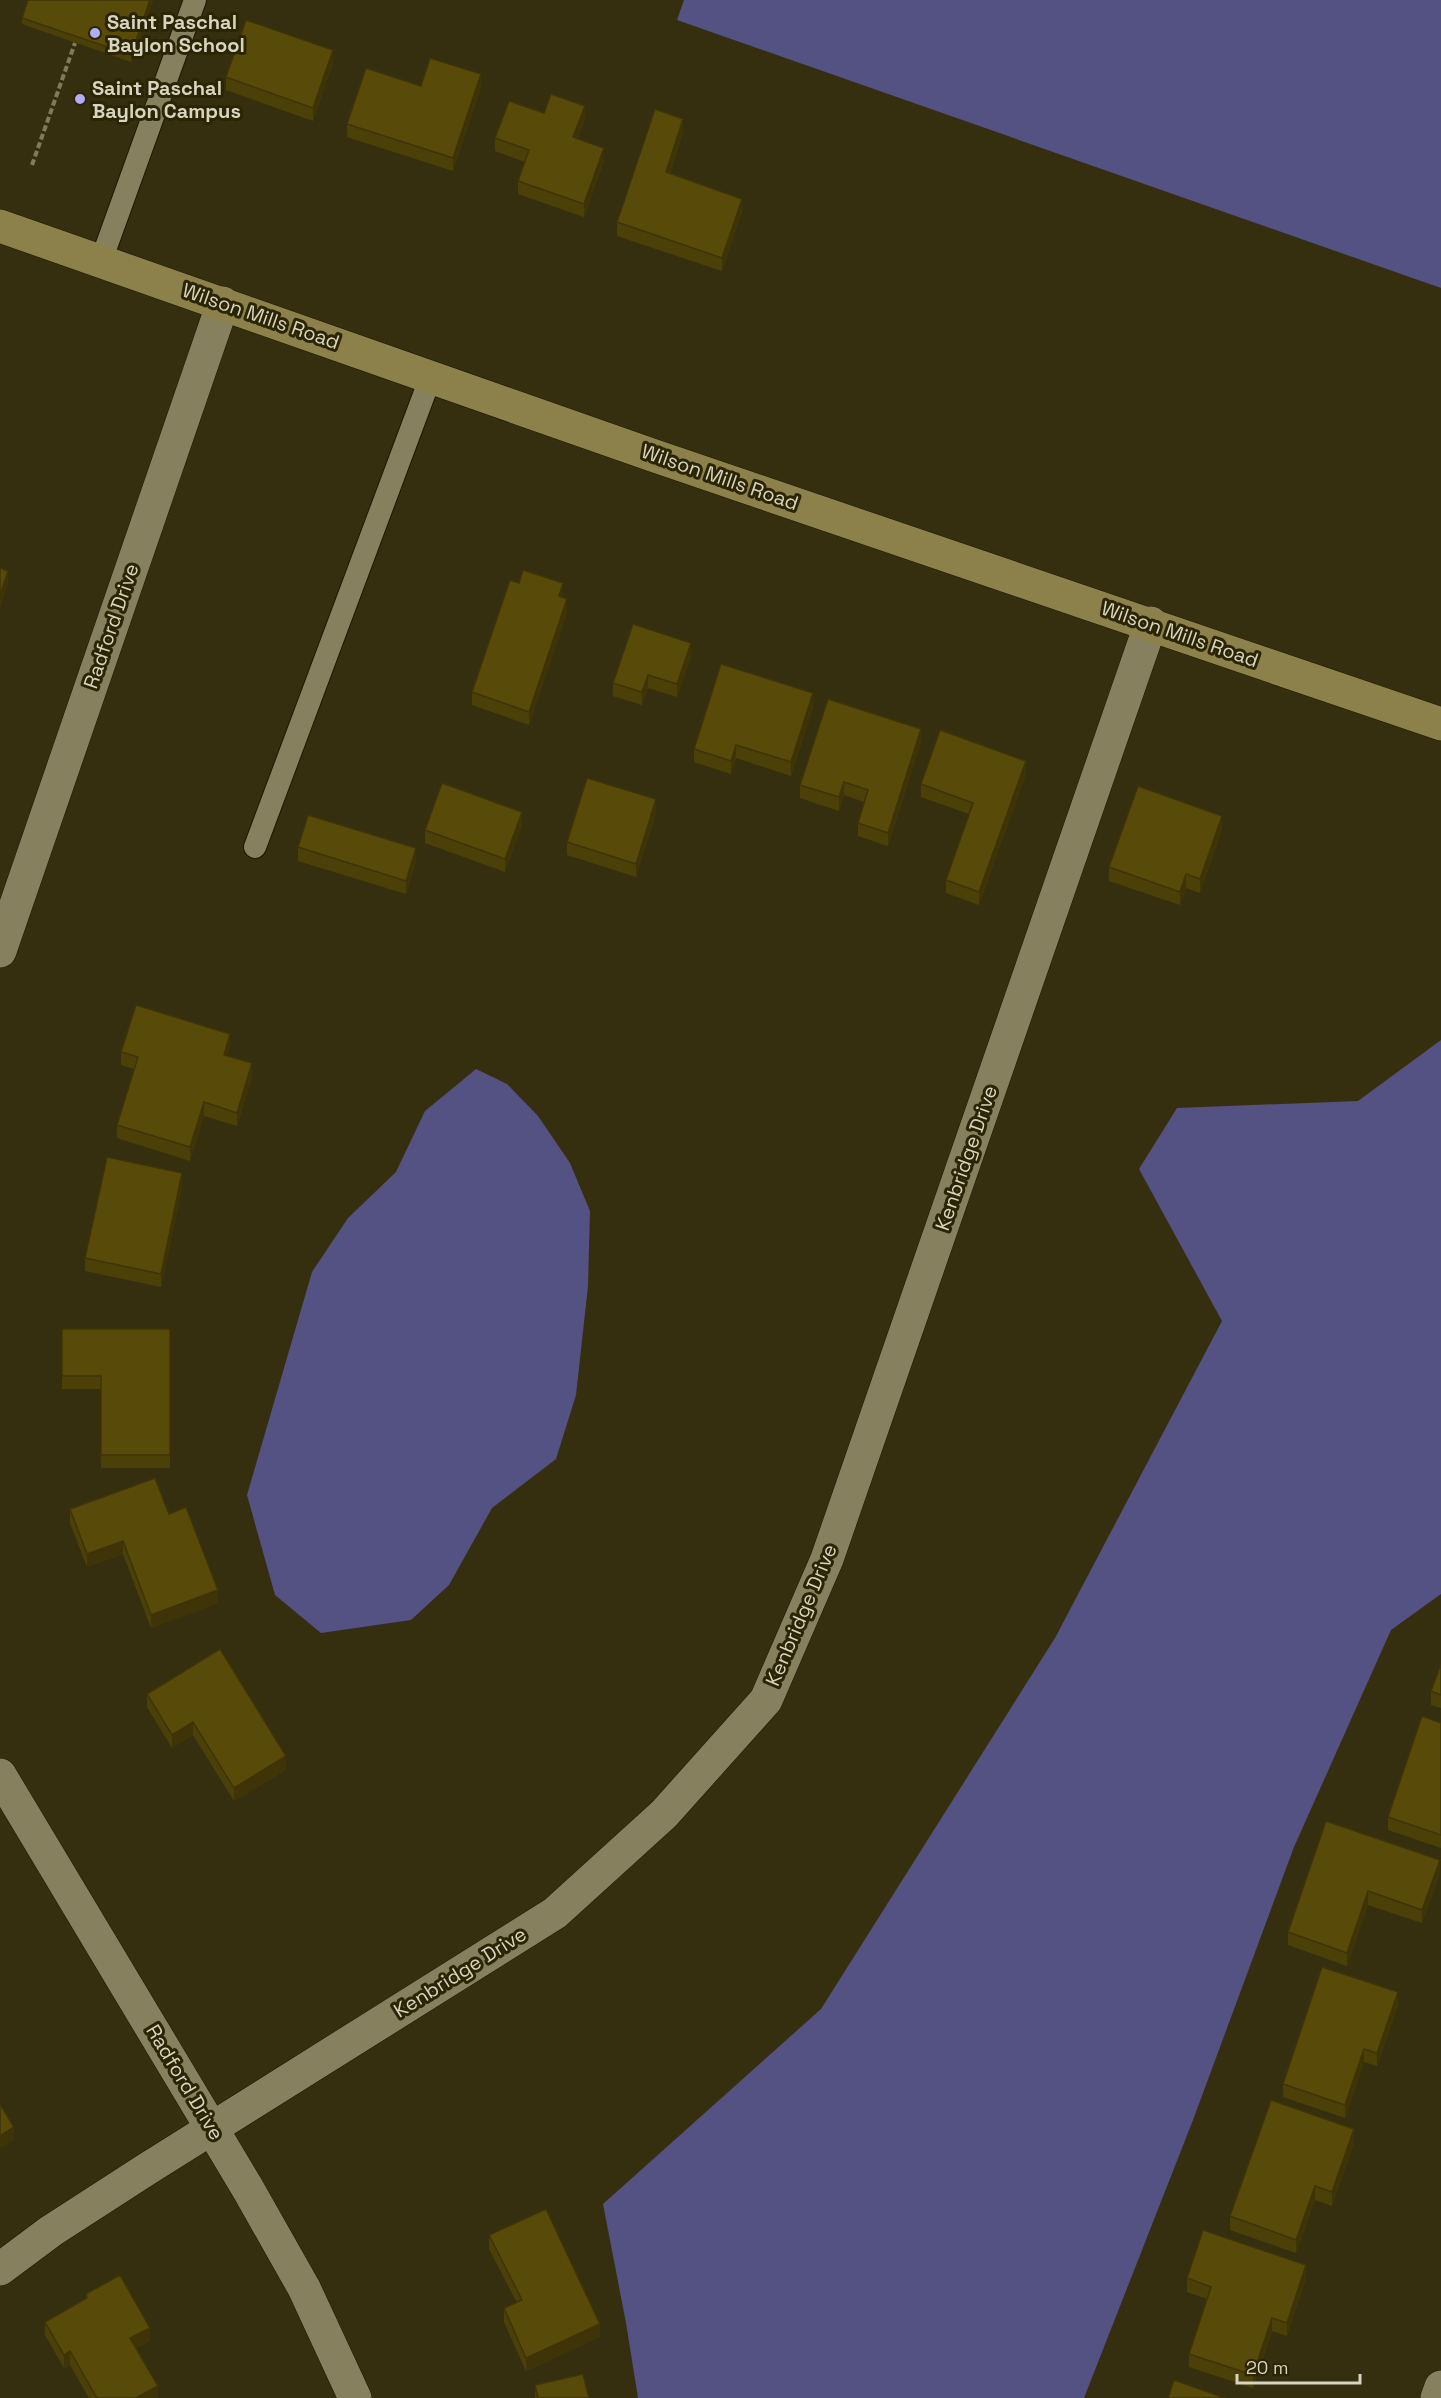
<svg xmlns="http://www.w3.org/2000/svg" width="1441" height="2398" font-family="'Space Grotesk',sans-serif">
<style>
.forest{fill:#545183}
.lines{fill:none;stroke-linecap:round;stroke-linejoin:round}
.service-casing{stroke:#1d1700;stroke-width:24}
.minor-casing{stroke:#1d1700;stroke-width:34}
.secondary-casing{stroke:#1d1700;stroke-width:34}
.path{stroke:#7f7a60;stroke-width:4;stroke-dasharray:6 3;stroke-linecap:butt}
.service{stroke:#87805e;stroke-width:22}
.minor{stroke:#87805e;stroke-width:33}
.secondary{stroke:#8c814a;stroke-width:33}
.wall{fill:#4c4009}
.shaded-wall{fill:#3e3407}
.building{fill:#584b0a;stroke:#3e3407;stroke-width:1.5}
.poi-dot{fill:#b1adfa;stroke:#2c2504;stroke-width:2}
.labels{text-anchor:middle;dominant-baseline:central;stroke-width:6;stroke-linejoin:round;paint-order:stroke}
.poi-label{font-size:20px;font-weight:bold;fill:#d8d4c2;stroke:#2c2504;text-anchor:start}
.street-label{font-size:20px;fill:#d8d4c2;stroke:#2c2504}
</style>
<rect width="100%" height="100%" fill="#362f0f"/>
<g class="forest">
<path d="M684,0H1441V288L677,20Z"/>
<path d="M1441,1040V1594L1391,1630L1294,1847L1193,2120L1084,2398H638L626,2323L603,2204L821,2009L1055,1638L1222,1321L1139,1169L1177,1108L1358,1101Z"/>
<path d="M476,1069L507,1084L538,1116L570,1163L590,1211L588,1286L576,1395L556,1459L492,1508L449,1585L411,1620L321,1633L275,1595L247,1495L312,1272L348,1218L396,1172L425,1111Z"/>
</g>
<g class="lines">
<defs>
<g id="service">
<path d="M101,261L195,0"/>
<path d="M255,847L431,376"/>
</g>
<g id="minor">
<path d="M0,951L223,303"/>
<path d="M0,1775L248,2189L304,2288L355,2398"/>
<path d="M0,2269L51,2231L147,2169L555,1913L664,1814L766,1700L827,1559L1151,623"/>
<path d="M1437,2398L1441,2387"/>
</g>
<path id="secondary" d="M0,226L652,455L1441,724"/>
</defs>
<use href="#service" class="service-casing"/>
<use href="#minor" class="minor-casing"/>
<use href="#secondary" class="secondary-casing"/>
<path class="path" d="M32,165L75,43"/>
<use href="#service" class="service"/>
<use href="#minor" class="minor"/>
<use href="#secondary" class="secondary"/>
</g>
<g class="wall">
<path d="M28,0H153L131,62L22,24V18Z"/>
<path d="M333,63L313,121L226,90V77Z"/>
<path d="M421,86L481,87L453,171L347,137V124Z"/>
<path d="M544,113L585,119L578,138L604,161L584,217L518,194V181L525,162L495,151V138Z"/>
<path d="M683,132L670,174L742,212L722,271L617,236V222Z"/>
<path d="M562,597L567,612L529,725L472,705V692Z"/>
<path d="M691,657L677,697L648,688L642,705L613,696V683Z"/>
<path d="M813,707L791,776L736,758L731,774L694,762V749Z"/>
<path d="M921,742L888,846L858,836V823L864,802L844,795L839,811L800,798V785Z"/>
<path d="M1026,774L979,905L946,893V880L969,814L921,797V784Z"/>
<path d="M656,813L636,877L567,855V842Z"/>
<path d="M522,825L505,872L425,843V830Z"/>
<path d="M1222,830L1200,893L1186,888L1180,905L1109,881V867Z"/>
<path d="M298,847L416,862L406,894L298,861Z"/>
<path d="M230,1048L227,1056L252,1077L237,1126L204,1116L190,1161L117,1138V1125L134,1069L121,1065V1052Z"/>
<path d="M182,1187L161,1287L85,1271V1258Z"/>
<path d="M62,1329H170V1468H101V1389H62Z"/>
<path d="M70,1509L169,1514L218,1603L151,1628L123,1554L87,1567L70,1523Z"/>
<path d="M1441,1664V1708L1431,1705V1691Z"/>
<path d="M147,1694L286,1770L234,1801L193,1735L172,1748L147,1707Z"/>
<path d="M1441,1723V1848L1388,1830V1817Z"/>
<path d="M1326,1821L1440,1873L1422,1923L1368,1905L1347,1966L1288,1945V1932Z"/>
<path d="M1398,2006L1377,2066L1364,2062L1345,2118L1283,2097V2084Z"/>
<path d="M1354,2143L1332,2206L1315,2200L1296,2253L1230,2230V2216Z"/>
<path d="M489,2235L600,2337L526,2371L504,2322V2308L517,2303L489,2249Z"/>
<path d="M1187,2278H1306L1287,2336L1272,2331L1253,2388L1189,2367V2354L1207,2299L1187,2292Z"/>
<path d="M86,2294L150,2341L136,2348L158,2398H89L70,2365L64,2368L45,2335V2322L86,2298Z"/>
<path d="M535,2385L589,2398H535Z"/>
</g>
<g class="shaded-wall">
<path d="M150,0H153L131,62V55Z"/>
<path d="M333,50V63L313,121V108Z"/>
<path d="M481,74V87L453,171V158Z"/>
<path d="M585,106V119L573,150V137Z"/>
<path d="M683,119V132L666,185V172Z"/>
<path d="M604,148V161L584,217V204Z"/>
<path d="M742,199V212L722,271V258Z"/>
<path d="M8,571V584L0,609V595Z"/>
<path d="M563,583V596L559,609V596Z"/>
<path d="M567,599V612L529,725V712Z"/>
<path d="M691,643V657L677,697V684Z"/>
<path d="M648,675V688L642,705V692Z"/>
<path d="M813,693V707L791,776V762Z"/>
<path d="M921,729V742L888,846V833Z"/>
<path d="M736,745V758L731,774V761Z"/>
<path d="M1026,761V774L979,905V892Z"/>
<path d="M844,782V795L839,811V797Z"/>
<path d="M656,799V813L636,877V864Z"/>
<path d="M522,812V825L505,872V859Z"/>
<path d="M1222,816V830L1200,893V879Z"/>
<path d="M416,848V862L406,894V881Z"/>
<path d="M1186,874V888L1180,905V892Z"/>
<path d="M230,1034V1048L224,1068V1055Z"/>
<path d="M252,1063V1077L237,1126V1113Z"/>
<path d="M204,1102V1116L190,1161V1147Z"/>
<path d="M182,1173V1187L161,1287V1274Z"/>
<path d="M123,1541V1554L87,1567V1554Z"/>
<path d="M218,1590V1603L151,1628V1615Z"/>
<path d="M193,1722V1735L172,1748V1735Z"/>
<path d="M286,1756V1770L234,1801V1788Z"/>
<path d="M1440,1860V1873L1422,1923V1910Z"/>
<path d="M1368,1891V1905L1347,1966V1953Z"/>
<path d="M1398,1992V2006L1377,2066V2053Z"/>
<path d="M1364,2049V2062L1345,2118V2105Z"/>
<path d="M14,2127V2140L0,2149V2136Z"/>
<path d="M1354,2129V2143L1332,2206V2192Z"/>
<path d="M1315,2186V2200L1296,2253V2240Z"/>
<path d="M1306,2265V2278L1287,2336V2323Z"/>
<path d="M1272,2318V2331L1253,2388V2375Z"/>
<path d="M600,2324V2337L526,2371V2358Z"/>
<path d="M150,2328V2341L130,2351V2338Z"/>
<path d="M70,2351V2365L64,2368V2355Z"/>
<path d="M158,2386V2398H136Z"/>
</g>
<g class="building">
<path d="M28,0H150L131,55L22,18Z"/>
<path d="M246,20L333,50L313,108L226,77Z"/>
<path d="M430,58L481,74L453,158L347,124L366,68L421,86Z"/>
<path d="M551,94L585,106L573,137L604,148L584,204L518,181L529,150L495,138L509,101L544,113Z"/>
<path d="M655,109L683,119L666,172L742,199L722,258L617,222Z"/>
<path d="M0,568L8,571L0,595Z"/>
<path d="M523,570L563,583L559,596L567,599L529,712L472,692L510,580L519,583Z"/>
<path d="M633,624L691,643L677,684L648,675L642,692L613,683Z"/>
<path d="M721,664L813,693L791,762L736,745L731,761L694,749Z"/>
<path d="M828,699L921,729L888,833L858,823L868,790L844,782L839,797L800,785Z"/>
<path d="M940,730L1026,761L979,892L946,880L973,803L921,784Z"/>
<path d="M587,778L656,799L636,864L567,842Z"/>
<path d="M442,783L522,812L505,859L425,830Z"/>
<path d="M1138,786L1222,816L1200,879L1186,874L1180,892L1109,867Z"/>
<path d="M308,815L416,848L406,881L298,847Z"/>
<path d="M136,1005L230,1034L224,1055L252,1063L237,1113L204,1102L190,1147L117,1125L138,1057L121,1052Z"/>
<path d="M107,1157L182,1173L161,1274L85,1258Z"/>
<path d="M62,1329H170V1455H101V1376H62Z"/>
<path d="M155,1478L169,1514L186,1507L218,1590L151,1615L123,1541L87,1554L70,1509Z"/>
<path d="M220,1649L286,1756L234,1788L193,1722L172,1735L147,1694Z"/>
<path d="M1441,1664V1695L1431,1691Z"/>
<path d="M1422,1716L1441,1723V1835L1388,1817Z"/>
<path d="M1326,1821L1440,1860L1422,1910L1368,1891L1347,1953L1288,1932Z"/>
<path d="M1322,1967L1398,1992L1377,2053L1364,2049L1345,2105L1283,2084Z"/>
<path d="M1271,2100L1354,2129L1332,2192L1315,2186L1296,2240L1230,2216Z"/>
<path d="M0,2104L14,2127L0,2136Z"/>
<path d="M546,2209L600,2324L526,2358L504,2308L522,2300L489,2235Z"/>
<path d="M1203,2230L1306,2265L1287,2323L1272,2318L1253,2375L1189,2354L1211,2287L1187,2278Z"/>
<path d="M120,2275L150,2328L130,2338L158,2386L136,2398H97L70,2351L64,2355L45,2322L87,2298L86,2294Z"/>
<path d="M583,2374L589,2398H538L535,2385Z"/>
<path d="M1174,2380L1225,2398H1168Z"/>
</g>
<g class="poi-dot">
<circle cx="95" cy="33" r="6"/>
<circle cx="80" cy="99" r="6"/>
</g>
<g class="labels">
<g class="poi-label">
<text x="107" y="22">Saint Paschal<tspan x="107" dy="23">Baylon School</tspan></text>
<text x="92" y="88">Saint Paschal<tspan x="92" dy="23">Baylon Campus</tspan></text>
</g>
<g class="street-label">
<text transform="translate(261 316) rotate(19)">Wilson Mills Road</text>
<text transform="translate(720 477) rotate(19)">Wilson Mills Road</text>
<text transform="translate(111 626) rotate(-71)">Radford Drive</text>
<text transform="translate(1180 634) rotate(19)">Wilson Mills Road</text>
<text transform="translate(966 1158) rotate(-71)">Kenbridge Drive</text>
<text transform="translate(801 1615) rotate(-67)">Kenbridge Drive</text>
<text transform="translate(460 1972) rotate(-32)">Kenbridge Drive</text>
<text transform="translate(185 2082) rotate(59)">Radford Drive</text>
</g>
</g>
<path d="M1237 2374v9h123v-9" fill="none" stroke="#d8d4c2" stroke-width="3"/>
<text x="1246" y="2374" font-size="18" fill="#d8d4c2" stroke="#2c2504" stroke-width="4.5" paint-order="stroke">20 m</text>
</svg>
